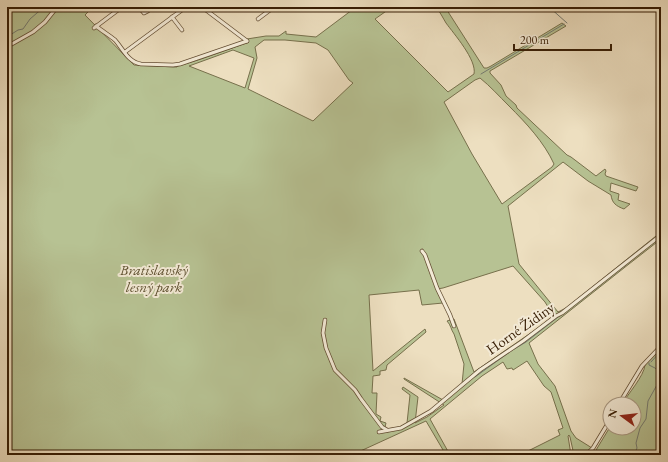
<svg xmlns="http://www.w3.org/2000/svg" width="668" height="462" font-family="'EB Garamond',serif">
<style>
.green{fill:#b7c293;stroke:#77704c;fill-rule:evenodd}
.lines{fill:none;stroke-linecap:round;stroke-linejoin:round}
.stream{stroke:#747b72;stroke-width:1}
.street-casing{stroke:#644e33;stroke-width:4.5}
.street{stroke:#f3ead6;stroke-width:3}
.labels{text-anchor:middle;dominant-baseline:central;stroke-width:4;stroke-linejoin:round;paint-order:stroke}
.park-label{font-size:15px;font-style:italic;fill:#5d4f2f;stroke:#f3ead6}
.street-label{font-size:15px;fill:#371d04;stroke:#f3ead6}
</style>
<rect width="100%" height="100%" fill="#eddfc0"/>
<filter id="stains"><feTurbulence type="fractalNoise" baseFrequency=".005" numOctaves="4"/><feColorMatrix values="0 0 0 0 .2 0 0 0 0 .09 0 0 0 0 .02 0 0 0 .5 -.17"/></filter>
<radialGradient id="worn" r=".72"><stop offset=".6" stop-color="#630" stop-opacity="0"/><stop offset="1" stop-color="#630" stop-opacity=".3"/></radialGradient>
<g class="green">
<path d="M7,7H93L85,15L134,65L174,67H177L178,66L201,59L249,42L247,39L266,36H279L286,31V34L316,37L356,7H392L375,19L448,92L474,74C477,60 454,34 446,23C443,18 440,12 436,7H445L484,68H487L491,66L562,23L566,26L490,71V73L501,85L506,96L516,105L517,108L567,155L571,157L596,176L605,169L606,171L605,174L606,176L638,187L636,191L611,183L610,191L619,194L618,200L630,204L624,209C616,206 612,203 611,195L588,181L563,162L508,206L519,264L558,312L566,308L661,232V239L629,264L529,343L538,364L555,386L571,431L576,438L592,448L584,455H574L570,437L569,435L568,436L571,455H520L560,435L558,430L563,428L551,392L544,386L527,361L513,370L512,368L507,369L503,362L482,376L430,419L450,455H446L426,421L354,454L355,455H7ZM264,40H285L316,43L328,50L349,80L353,83L313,121L248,89L257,58L255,47ZM233,50L254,58L245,88L189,66ZM480,78C490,86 499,96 509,106C526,123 544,142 554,164L552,167L502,204L472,154L444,102L475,80ZM513,266L545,302L553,315V316L538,328L474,372L454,319L447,321C451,325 451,330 454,334L464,364L462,384L443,400L404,378V379L444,405L427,417L415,423L418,397L403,387L402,389L410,395L407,423L400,427L387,429L385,427L386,423L380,421L381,417L376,414L377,393H372L373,376L380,375V371L386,370L387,365L426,332L425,329L373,371L369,295L419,290L422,305L443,303L437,289L443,288Z"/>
<path d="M661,348V455H593L610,427V428H634V404H622C628,394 644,376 645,365Z"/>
</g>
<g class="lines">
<g class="stream">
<path d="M549,7L567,23"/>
<path d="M7,37L18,30L23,29L30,19L44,7"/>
<path d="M481,74L564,24"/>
<path d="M636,256L661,237"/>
<path d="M618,270L626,265"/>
<path d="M584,298L597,287"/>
<path d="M651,362L661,351"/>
<path d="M649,363V365L655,368L661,374"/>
<path d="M475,377L511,351L526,342L562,314"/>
<path d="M634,455L637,448L636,443L640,428L646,419L648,401L658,383L661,381"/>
</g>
<defs>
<g id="street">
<path d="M139,7L144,13L148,11"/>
<path d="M202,7L247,41"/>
<path d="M172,17L182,30"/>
<path d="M258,19L274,7"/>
<path d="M96,26C102,31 109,35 115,40C123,49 128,62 141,64L173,65L180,64L247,41"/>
<path d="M94,28L122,7"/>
<path d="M7,44L10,45L33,32L45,22L57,7"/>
<path d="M125,52L186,7"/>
<path d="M422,251L425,255L437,288L450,315L454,326"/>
<path d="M325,320L323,333L326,348L335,370L355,390L361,399L382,427L387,430"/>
<path d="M619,404L642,366L661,346"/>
<path d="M379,432L401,428L431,411L480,370L523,341L556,316L562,313L661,235"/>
<path d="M586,455L593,448L610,420"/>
</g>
</defs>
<use href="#street" class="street-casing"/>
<use href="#street" class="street"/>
</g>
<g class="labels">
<g class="park-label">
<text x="154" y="269">Bratislavský<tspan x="154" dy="17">lesný park</tspan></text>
</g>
<g class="street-label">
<text transform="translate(520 328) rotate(-35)">Horné Židiny</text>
</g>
</g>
<rect width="668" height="462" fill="none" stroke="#eddfc0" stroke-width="24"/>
<rect x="8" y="8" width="652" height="446" fill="none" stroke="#371d04" stroke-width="2"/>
<rect x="12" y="12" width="644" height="438" fill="none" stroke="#371d04"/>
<g transform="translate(622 416) rotate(285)"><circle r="19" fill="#f3ead6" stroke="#a89882"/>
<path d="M0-3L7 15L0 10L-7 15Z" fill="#8f2418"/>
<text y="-6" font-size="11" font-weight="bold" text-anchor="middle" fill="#371d04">N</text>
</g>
<path d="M514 44v6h97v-6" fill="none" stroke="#371d04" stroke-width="2"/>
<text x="520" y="44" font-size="12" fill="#371d04" stroke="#f3ead6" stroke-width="3" paint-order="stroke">200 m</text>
<rect width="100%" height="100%" filter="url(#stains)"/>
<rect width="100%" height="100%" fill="url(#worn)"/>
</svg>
